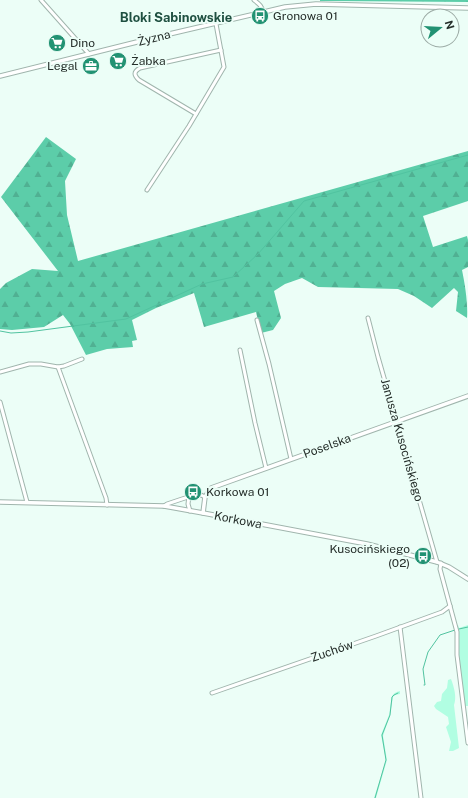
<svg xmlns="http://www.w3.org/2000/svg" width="468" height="798" font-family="'Public Sans',sans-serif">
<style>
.grass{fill:#b1fee2}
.forest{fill:url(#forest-firs)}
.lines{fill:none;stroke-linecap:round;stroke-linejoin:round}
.stream{stroke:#51c3a0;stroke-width:1}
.minor-casing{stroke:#a0b5ad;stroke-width:5}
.tertiary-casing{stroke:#a0b5ad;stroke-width:5.5}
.minor{stroke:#fff;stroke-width:3}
.tertiary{stroke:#fff;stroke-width:3.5}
.labels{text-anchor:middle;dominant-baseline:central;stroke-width:4;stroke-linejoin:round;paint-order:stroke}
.poi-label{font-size:12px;fill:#252e2a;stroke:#ecfef7;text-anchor:start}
.street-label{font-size:12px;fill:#252e2a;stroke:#ecfef7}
.neighbourhood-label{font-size:13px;font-weight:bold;fill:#1f5041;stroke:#ecfef7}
</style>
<defs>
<pattern id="forest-firs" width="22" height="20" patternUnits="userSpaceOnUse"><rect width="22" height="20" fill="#5ccda9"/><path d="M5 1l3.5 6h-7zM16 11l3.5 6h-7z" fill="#50b092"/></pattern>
</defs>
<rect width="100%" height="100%" fill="#ecfef7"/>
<g class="grass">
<path d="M458,625L459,628L468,625V706H464L457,656V626Z"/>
<path d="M451,679C454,687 457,697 454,705L459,748L453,751H449L451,742L446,727L449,724L448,717L436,709L434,706L437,702L441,701L442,694L447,688L448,680Z"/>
<path d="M400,691V694L395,695L393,697L390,715L383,736L387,760L376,798H374L386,760L381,735L389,715L392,696C394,693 396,692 400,691Z"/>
</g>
<g class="forest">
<path d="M320,0H468V2L334,1H320Z"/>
<path d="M46,137L76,159L65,181L67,215L78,261L468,151V201L423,216L433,247L467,236L468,240V267L462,270C465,285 468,303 467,318L456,311L458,292L454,288L432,308L414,296L398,289L318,287L302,278L285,284L274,291L281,318L273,330L261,333L256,312L204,327L194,293L156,308L132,320L137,340L132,341L133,347L107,349L86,355L70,324L63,315L44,327L12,330L0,329V289L6,283L32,269L58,271L1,197Z"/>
</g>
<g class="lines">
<g class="stream">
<path d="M0,331L11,333L28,332L126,319L202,284L233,277L258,254L304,201L468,155"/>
<path d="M459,629L468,627"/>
<path d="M424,685H425L423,669L428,652L440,635L455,630"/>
<path d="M375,798L386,760L382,735L390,715L392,697L394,695L398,693"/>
</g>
<defs>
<g id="minor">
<path d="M41,0L89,54"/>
<path d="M254,0C259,4 262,6 263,12"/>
<path d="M196,114L139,80C134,75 133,72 140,68L221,50"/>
<path d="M147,190L189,126L224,67L216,24"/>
<path d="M368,318L378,357L437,562"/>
<path d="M257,320L269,364L291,459"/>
<path d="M240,350L255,423L266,468"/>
<path d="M58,367L106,498L107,505"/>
<path d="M0,372L29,364H41L58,367L64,366L82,359"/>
<path d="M0,402L27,502"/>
<path d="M189,496L188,504L190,511"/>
<path d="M164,506L167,504L197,494L201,495L205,497"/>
<path d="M441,563L440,569L457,632V655L468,743"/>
<path d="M400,627L421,798"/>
<path d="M212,693L376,636L442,612L450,606"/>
</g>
<g id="tertiary">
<path d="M0,76L165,35L285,7L316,4L468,8"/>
<path d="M0,502L164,506L203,513L367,544L437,562L449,567L468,579"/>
<path d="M203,513L205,497L211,488L468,396"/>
</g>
</defs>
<use href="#minor" class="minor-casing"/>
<use href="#tertiary" class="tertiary-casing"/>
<use href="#minor" class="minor"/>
<use href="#tertiary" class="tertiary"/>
</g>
<defs>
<symbol id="bus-disc" viewBox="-11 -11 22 22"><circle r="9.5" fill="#229273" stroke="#ecfef7"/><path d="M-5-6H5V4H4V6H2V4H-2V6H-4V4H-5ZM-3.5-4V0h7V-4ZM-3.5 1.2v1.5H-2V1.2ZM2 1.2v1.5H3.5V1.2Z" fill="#fff"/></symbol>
<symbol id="supermarket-disc" viewBox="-11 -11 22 22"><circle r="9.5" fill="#229273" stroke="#ecfef7"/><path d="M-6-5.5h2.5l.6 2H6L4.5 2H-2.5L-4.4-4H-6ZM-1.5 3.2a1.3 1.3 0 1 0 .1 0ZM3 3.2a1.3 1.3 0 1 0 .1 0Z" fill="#fff"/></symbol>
<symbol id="office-disc" viewBox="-11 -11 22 22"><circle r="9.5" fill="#229273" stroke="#ecfef7"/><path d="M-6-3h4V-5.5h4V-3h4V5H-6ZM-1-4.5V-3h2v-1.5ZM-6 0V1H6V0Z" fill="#fff"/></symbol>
</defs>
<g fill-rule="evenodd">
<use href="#bus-disc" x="250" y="6" width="20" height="20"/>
<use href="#supermarket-disc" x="47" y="33" width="20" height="20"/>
<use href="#supermarket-disc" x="108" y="51" width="20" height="20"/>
<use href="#office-disc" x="81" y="56" width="20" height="20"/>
<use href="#bus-disc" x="183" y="482" width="20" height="20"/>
<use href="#bus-disc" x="413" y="546" width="20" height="20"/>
</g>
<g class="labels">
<g class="poi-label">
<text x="273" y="16">Gronowa 01</text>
<text x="70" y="43">Dino</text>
<text x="131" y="61">Żabka</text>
<text x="78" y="66" text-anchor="end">Legal</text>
<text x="206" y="492">Korkowa 01</text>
<text x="410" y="549" text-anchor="end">Kusocińskiego<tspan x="410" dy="14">(02)</tspan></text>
</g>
<g class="street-label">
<text transform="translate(154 38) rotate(-14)">Żyzna</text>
<text transform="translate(402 440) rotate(74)">Janusza Kusocińskiego</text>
<text transform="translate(327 446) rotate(-20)">Poselska</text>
<text transform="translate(238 520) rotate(11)">Korkowa</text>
<text transform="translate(332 651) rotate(-19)">Zuchów</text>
</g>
<g class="neighbourhood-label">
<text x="176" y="17">Bloki Sabinowskie</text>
</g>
</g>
<g transform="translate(440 28) rotate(72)"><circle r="19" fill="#ecfef7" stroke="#9caba5"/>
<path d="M0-3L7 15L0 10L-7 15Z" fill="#229273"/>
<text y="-6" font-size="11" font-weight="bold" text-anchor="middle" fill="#252e2a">N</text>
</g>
</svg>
